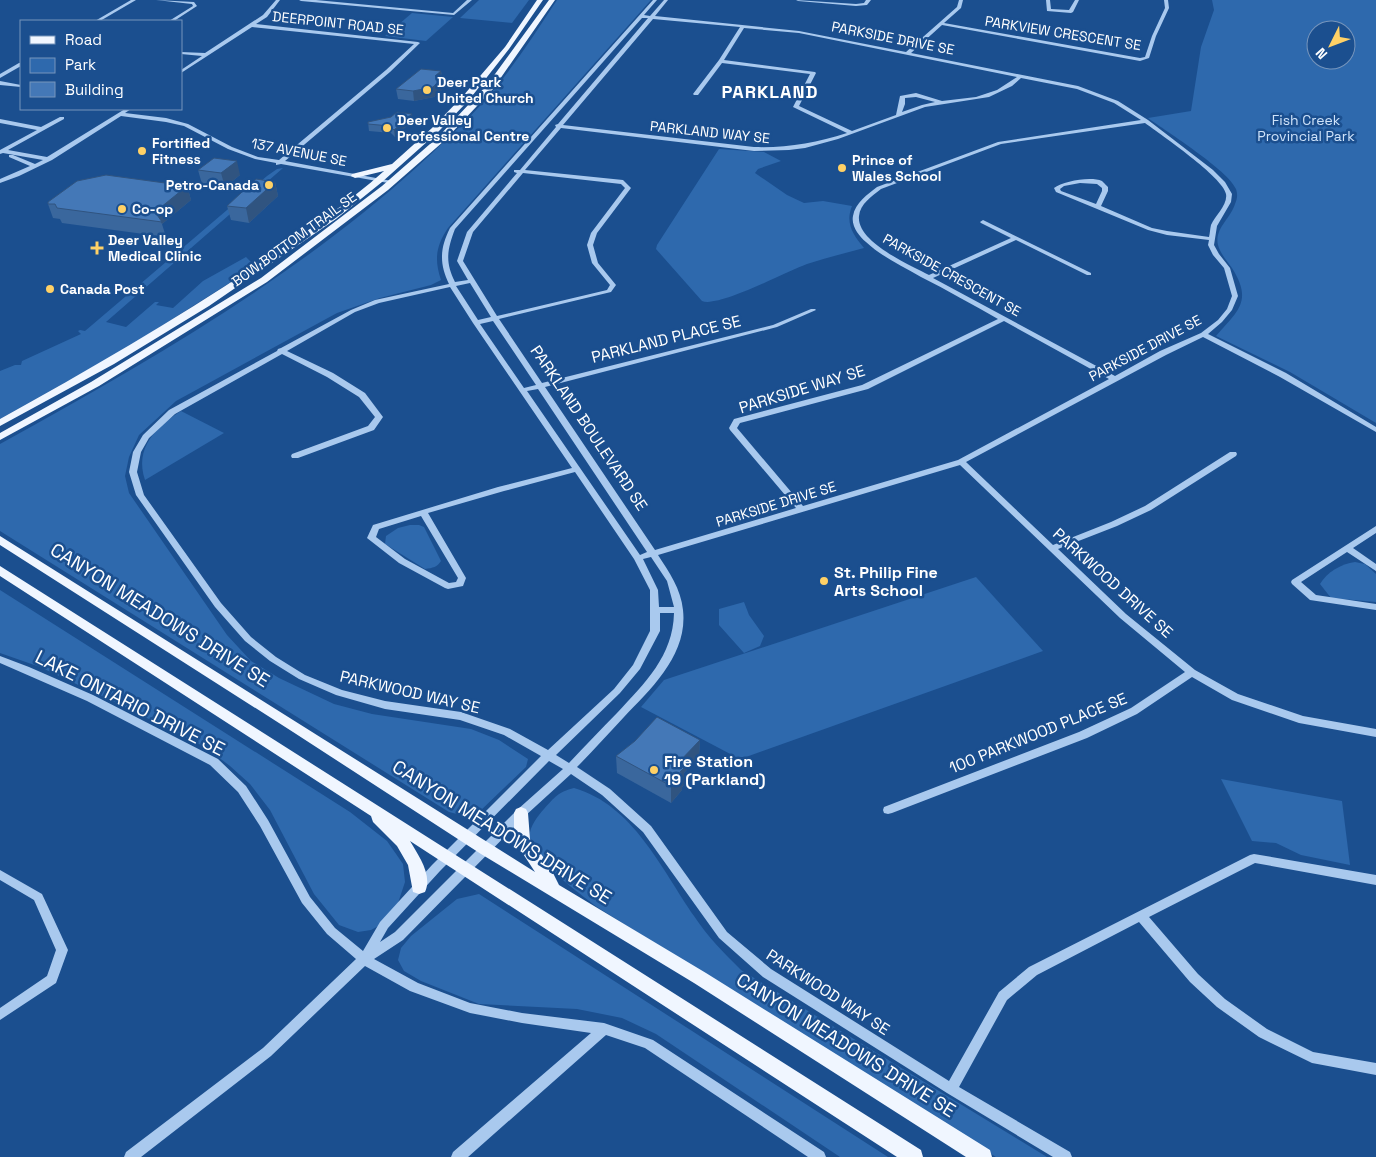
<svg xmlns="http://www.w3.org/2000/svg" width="1376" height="1157" font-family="'Space Grotesk',sans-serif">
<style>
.green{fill:#2e69ad;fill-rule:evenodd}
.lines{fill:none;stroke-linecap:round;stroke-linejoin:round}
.minor{fill:#a9c9ee;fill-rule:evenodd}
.major{fill:#f0f6ff;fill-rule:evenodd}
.wall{fill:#3a679d}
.shaded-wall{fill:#305480}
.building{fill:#4478b7;stroke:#305480}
.poi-dot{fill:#ffd166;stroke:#1b4f8f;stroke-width:2}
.labels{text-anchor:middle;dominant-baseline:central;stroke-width:5;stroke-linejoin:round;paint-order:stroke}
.far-street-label{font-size:14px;fill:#fff;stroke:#1b4f8f}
.far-poi-label{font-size:14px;font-weight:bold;fill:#fff;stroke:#1b4f8f;text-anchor:start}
.far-park-label{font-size:14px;fill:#cfe3fa;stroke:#1b4f8f}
.street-label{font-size:16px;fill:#fff;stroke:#1b4f8f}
.poi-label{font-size:16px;font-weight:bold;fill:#fff;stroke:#1b4f8f;text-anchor:start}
.far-district-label{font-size:18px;font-weight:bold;letter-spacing:1px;fill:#fff;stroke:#1b4f8f}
.near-street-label{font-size:19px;fill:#fff;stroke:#1b4f8f}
</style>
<rect width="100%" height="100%" fill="#1b4f8f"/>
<g class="green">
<path d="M479,0H529L512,23L460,18Z"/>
<path d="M557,0H651L448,228C436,246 434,259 441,280L431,285L380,298L337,313L176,401L139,435L129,457L125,476L129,493L227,635L251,661L279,678L334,704L372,714L471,729L499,740L528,759L526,767L478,813L461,815L449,812L0,531V444C146,363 293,279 417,167C437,148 458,130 477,109C508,76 532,38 557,0Z"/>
<path d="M1212,0H1376V423L1290,372L1216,336C1238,311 1253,301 1232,268C1227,261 1220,253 1218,245C1214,229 1231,218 1235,204C1237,199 1238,195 1236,189C1228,170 1167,132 1148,118L1191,111L1201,47L1214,10ZM1316,30H1346V60H1316Z"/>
<path d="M412,13L453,17L426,41L385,36Z"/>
<path d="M719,149L764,152L781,161L758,169L755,173L787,195L804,203L823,201L852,206C845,223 853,235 864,248C845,253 826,258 807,264C787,271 719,308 702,301L656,249L657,245Z"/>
<path d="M283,168L106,322L126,327L155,302H159L156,305L173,308L203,281L246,257L251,262L242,275L125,349L0,419V371L15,365H21L22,361L81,334L78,331L80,330L85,331L267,176L277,169Z"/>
<path d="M181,411L224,433L145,480C134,448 156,427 181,411Z"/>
<path d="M410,525H419L424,527L441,561C437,567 433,568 425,569L385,544L386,536L398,528Z"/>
<path d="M1355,562L1365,564L1376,574V602L1331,598L1320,584C1327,572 1341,564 1355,562Z"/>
<path d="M976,577L1043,651L746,757H736L641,707L664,680Z"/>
<path d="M0,590L350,812L387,841L403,864L405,882L398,903L382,924L371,930L358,932L339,925L314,894L270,810L250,784L230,766L205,747L119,704L40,667L0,653Z"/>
<path d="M744,602L749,615L764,636L760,646L744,653L719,625V609Z"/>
<path d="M1221,779L1342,801L1350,865L1301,855L1276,843L1252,841Z"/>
<path d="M574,788C633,805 661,868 694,916C707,936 724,953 741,970L1047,1157H996L597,907C579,893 539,864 531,843C526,831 536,818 544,809C555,797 558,792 574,788Z"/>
<path d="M479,894L888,1157H840L656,1034L622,1018L577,1009L479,1004L421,981L404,971L398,960L401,948L411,936L457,899Z"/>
</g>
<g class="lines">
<g class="minor">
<path d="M131,0H136L100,21H95Z"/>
<path d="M156,0L194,2L197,6L174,21H169L193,6L192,4Z"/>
<path d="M276,0H280L267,17L256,24L418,42L420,43L390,72L285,161L392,181L394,182V184L281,164L276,165V163L255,159L228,149L184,126L166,122L121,116L52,160L19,176L0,183V179L30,166L9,157V155H13L35,164L43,160L3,153L0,154V150L37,130L0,123V119L41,127L60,117H64V119L8,150L47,157L125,109H131L125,113L166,118L188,124L232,147L258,157L279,160L386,70L414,44L252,27L181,73V70L202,56L181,54V52L205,53L263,15Z"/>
<path d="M299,0H316L453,13L467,0H472L454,15L301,1Z"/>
<path d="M653,0H657L644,15L650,16L664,0H668L655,16L799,31L906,52L957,7L959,0H963L961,8L944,23L1140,58L1145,57L1152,36L1165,8L1164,0H1168L1169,8L1156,36L1149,58L1140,61L942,25L911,53L1078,86L1118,101L1148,120L1213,170L1225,182L1232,194L1231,202L1217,226L1214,245L1219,254L1230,268L1238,296L1232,310L1222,322L1208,334L1286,373L1376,427V432L1280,377L1203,337L1166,355L966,462L1053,545L1111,522L1145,506L1230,452H1236L1237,454L1236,456L1151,510L1117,526L1058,549L1126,614L1195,670L1238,694L1303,716L1376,729V737L1299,723L1232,700L1192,677L1137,714L1087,738L892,813L888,814L884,813L883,810L884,807L1079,732L1131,708L1185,672L1120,618L960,465L658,555C669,572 681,589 683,610C688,654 652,688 624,717C608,734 593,751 577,767L610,789L651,826L727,932L771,969L949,1081L999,992L1029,967L1250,855L1254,854L1376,875V885L1255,863L1149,917L1198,974L1225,999L1267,1029L1313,1052L1376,1063V1075L1312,1063L1259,1037L1217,1007L1190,982L1139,922L1037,975L1007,1000L959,1087L1070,1152L1072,1157H1053L947,1093L763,977L719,938L643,832L602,795L571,774L525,816L403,940L374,959L418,983L470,1003L522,1013L604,1023L653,1040L824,1152L826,1157H808L645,1048L606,1035L468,1157H451L453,1152L591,1033L522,1023L470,1013L410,991L365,966L271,1056L141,1157H124L126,1152L263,1048L356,959L327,934L302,903L260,826L238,792L210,765L87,701L0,663V656L29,667L93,695L218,759L246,786L268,820L310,897L335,928L363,951L380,922L432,865L541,756L504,735L460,720L385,709L336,695L299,679L270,661L245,641L215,607L136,495L129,472L133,452L143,435L169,410L277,351L278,349L281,348L351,310L375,300L449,284C439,263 440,248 450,228ZM642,18H648L558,124L555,125L556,127L520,170H514V172L517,173L467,232L457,261L468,280L455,282C445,262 447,250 455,229ZM653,19L740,27L719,60L693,94L694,95H698L722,63L810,74L793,107L847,133C816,143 787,148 754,147L563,125ZM744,28L799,33L1017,77L997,90L976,97L942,101L916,93L900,96L896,115L852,131L799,106L816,73L815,72L724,60ZM1021,78L1077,89L1114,103L1141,120L998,142L877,187C868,194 855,203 853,216C851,226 859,236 866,242C882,257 902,266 921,277C947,290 973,305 998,319L862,385L734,419L729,428L730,430L796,508L655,550L545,387L777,327L816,310L815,309H811L773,325L542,383L499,319L611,292L616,285L598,263L593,245L597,233L631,188L623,180L525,170L561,128L754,151L789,150L805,148L838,139L925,107L989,97L1012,86ZM916,97L935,102L922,105L902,112L905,104V98ZM1145,123C1161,135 1223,177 1226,194C1228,205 1215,216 1211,225C1210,229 1210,233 1209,237L1167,231L1152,228L1101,206L1108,191V187C1107,186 1103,182 1102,181C1091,176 1063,181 1054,188L1056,192L1148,230L1167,235L1209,240L1208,245L1213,255L1224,268L1232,296L1227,309L1218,320L1201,333L1160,351L1115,376L933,278L1016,240L1087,275H1091V273L983,220L980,222L981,223L1011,238L929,275C910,265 856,242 859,216C860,204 872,196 881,189L1001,144ZM523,173L621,184L625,188L591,233L587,245L592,263L610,285L607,290L497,316L463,261L473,232ZM1080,183L1097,184L1102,188V191L1096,204L1061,191L1060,189L1064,186ZM470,283L491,317L478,320L456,286ZM450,287L473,323L572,468L498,487L373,525L367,538L399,563L445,588L448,589L463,586L466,578L428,513L504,491L575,472L634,559L650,590V631L633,665L614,689L548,750L510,729L461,712L385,701L342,690L305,675L276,657L251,637L221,603L144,495L137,472L141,452L149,438L175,414L282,354L327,377L359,397L375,417L368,426L292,454L291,456L292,458H298L374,430L383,417L365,393L333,373L287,351L355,312L379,303ZM493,321L536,385L524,388L480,324ZM1004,321L1109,379L958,460L803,506L737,428L740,423L868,389ZM538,389L647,552L640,555L527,391ZM421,516L458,578L456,582L449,583L405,559L376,537L379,529ZM651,557L667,581L674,607H659L658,590L643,559ZM660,613H674C673,656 645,683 617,713C601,729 585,746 569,763L556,755L620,693L640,669L660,631ZM549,761L563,769L517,810L395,932L380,942L388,928L440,871Z"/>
<path d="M796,0L856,4L864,3L866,0H871L867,5L856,6L798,1Z"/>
<path d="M1046,0H1050L1051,9L1069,10L1075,0H1079L1073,12L1071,13L1047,11Z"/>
<path d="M19,63H21V66L0,78V74Z"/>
<path d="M0,81L21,85V87L0,85Z"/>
<path d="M1376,526V533L1353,548L1376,564V571L1347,552L1301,582L1316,595L1376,604V610L1310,600L1292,584L1291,582L1292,580Z"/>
<path d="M0,870L42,894L68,950L56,983L0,1020V1008L47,976L56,950L34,900L0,880Z"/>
</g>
<g class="major">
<path d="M537,0H543L509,49L469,100L438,132L382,182L336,219L209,306L114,364L0,426V419C92,368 182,316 269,257C309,230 348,203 384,171L355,178L351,176L352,174L392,164L432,128L463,96L505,47Z"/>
<path d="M549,0H555L493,89L444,141L388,190L267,282L99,386L0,440V433L91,382L261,278L382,186L438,137L487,85Z"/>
<path d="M0,536L535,872L514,840V813L516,809L521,807L526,809L528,813L530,839L549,865L559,885L706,973L990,1150L992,1157H966L694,983L481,854L293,732L0,545Z"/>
<path d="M0,566L921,1150L923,1157H897L410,841C418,855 433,875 425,892L419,894L413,892L408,865L397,846L373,822L371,816L0,576Z"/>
</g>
</g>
<g class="wall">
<path d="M441,71L442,77L445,87L434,97L414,101L398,99L396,89Z"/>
<path d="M413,120L395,137L391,133L369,131L368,122Z"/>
<path d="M198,170L240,175L225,187L202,184Z"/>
<path d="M275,182L278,196L249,223L231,220L227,206Z"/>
<path d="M187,186L191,200L162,224L166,237L62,223L60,219L53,218L48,204Z"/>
<path d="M700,740L699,756L684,773V785L682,787V790L671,803L617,773L616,756Z"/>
</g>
<g class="shaded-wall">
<path d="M441,71L442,79L444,77L445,87L434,97L414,101L413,91L435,76Z"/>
<path d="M412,114L413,120L395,137L394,130Z"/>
<path d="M237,161L240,175L225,187L221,173Z"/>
<path d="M275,182L278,196L249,223L246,208Z"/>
<path d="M187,186L191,200L162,224L155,212Z"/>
<path d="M700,740L699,756L684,773V785L682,787V790L671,803V786L677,764Z"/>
</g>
<g class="building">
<path d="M421,69L441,71L435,76L444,77L433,87L413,91L396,89Z"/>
<path d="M397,112L412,114L394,130L390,126L368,124V122L391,117Z"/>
<path d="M214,158L237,161L221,173L198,170Z"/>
<path d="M106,175L187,186L155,212L162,222L57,208L55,204H48V202L77,181Z"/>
<path d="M256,179L275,182L246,208L227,206Z"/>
<path d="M657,717L700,740L677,764L684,768L680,772L682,773L671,786L616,756L635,741Z"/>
</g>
<g class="poi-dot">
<circle cx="427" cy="90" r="5"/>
<circle cx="387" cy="128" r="5"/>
<circle cx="142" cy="151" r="5"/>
<circle cx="842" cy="168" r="5"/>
<circle cx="269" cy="185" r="5"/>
<circle cx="122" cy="209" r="5"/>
<path d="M94.5 240.5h5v5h5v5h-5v5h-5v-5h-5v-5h5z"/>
<circle cx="50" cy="289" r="5"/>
<circle cx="824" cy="581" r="5"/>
<circle cx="654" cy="770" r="5"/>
</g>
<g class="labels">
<g class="far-street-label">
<text transform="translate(338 23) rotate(6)">DEERPOINT ROAD SE</text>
<text transform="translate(1063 33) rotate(9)">PARKVIEW CRESCENT SE</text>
<text transform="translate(893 38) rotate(11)">PARKSIDE DRIVE SE</text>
<text transform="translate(710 132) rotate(6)">PARKLAND WAY SE</text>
<text transform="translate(299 152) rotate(11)">137 AVENUE SE</text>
<text transform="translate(294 239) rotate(-36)">BOW BOTTOM TRAIL SE</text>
<text transform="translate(952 275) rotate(29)">PARKSIDE CRESCENT SE</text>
<text transform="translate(1145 348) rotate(-28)">PARKSIDE DRIVE SE</text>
<text transform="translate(776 504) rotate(-17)">PARKSIDE DRIVE SE</text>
</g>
<g class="far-poi-label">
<text x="437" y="82">Deer Park<tspan x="437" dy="16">United Church</tspan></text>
<text x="397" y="120">Deer Valley<tspan x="397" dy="16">Professional Centre</tspan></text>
<text x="152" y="143">Fortified<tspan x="152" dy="16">Fitness</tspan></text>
<text x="852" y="160">Prince of<tspan x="852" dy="16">Wales School</tspan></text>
<text x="259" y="185" text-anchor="end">Petro-Canada</text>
<text x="132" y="209">Co-op</text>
<text x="108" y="240">Deer Valley<tspan x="108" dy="16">Medical Clinic</tspan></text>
<text x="60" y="289">Canada Post</text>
</g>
<g class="far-park-label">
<text x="1306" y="120">Fish Creek<tspan x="1306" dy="16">Provincial Park</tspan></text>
</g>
<g class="street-label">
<text transform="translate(666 339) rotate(-14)">PARKLAND PLACE SE</text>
<text transform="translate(802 389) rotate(-17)">PARKSIDE WAY SE</text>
<text transform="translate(589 428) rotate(56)">PARKLAND BOULEVARD SE</text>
<text transform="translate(1113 583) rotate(42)">PARKWOOD DRIVE SE</text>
<text transform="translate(410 692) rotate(13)">PARKWOOD WAY SE</text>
<text transform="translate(1038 733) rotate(-22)">100 PARKWOOD PLACE SE</text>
<text transform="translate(828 992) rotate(33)">PARKWOOD WAY SE</text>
</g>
<g class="poi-label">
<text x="834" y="572">St. Philip Fine<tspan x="834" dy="18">Arts School</tspan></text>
<text x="664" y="761">Fire Station<tspan x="664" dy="18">19 (Parkland)</tspan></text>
</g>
<g class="far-district-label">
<text x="770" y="91">PARKLAND</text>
</g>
<g class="near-street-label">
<text transform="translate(160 615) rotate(32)">CANYON MEADOWS DRIVE SE</text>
<text transform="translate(130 703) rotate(27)">LAKE ONTARIO DRIVE SE</text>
<text transform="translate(502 832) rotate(32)">CANYON MEADOWS DRIVE SE</text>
<text transform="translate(846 1045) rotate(32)">CANYON MEADOWS DRIVE SE</text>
</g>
</g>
<rect x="20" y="20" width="162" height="90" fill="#1b4f8f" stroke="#7695bc"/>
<rect x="30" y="36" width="25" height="8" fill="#f0f6ff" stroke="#7695bc"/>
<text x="65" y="45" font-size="15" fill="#ffffff">Road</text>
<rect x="30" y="58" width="25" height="15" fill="#2e69ad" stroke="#7695bc"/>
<text x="65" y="70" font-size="15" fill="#ffffff">Park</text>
<rect x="30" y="82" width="25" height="15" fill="#4478b7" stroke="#7695bc"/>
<text x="65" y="95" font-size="15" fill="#ffffff">Building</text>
<g transform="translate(1331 45) rotate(228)"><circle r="24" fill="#1b4f8f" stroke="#7695bc"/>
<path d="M0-4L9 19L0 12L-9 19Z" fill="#ffd166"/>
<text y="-8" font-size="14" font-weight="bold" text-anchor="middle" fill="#ffffff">N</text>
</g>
</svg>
